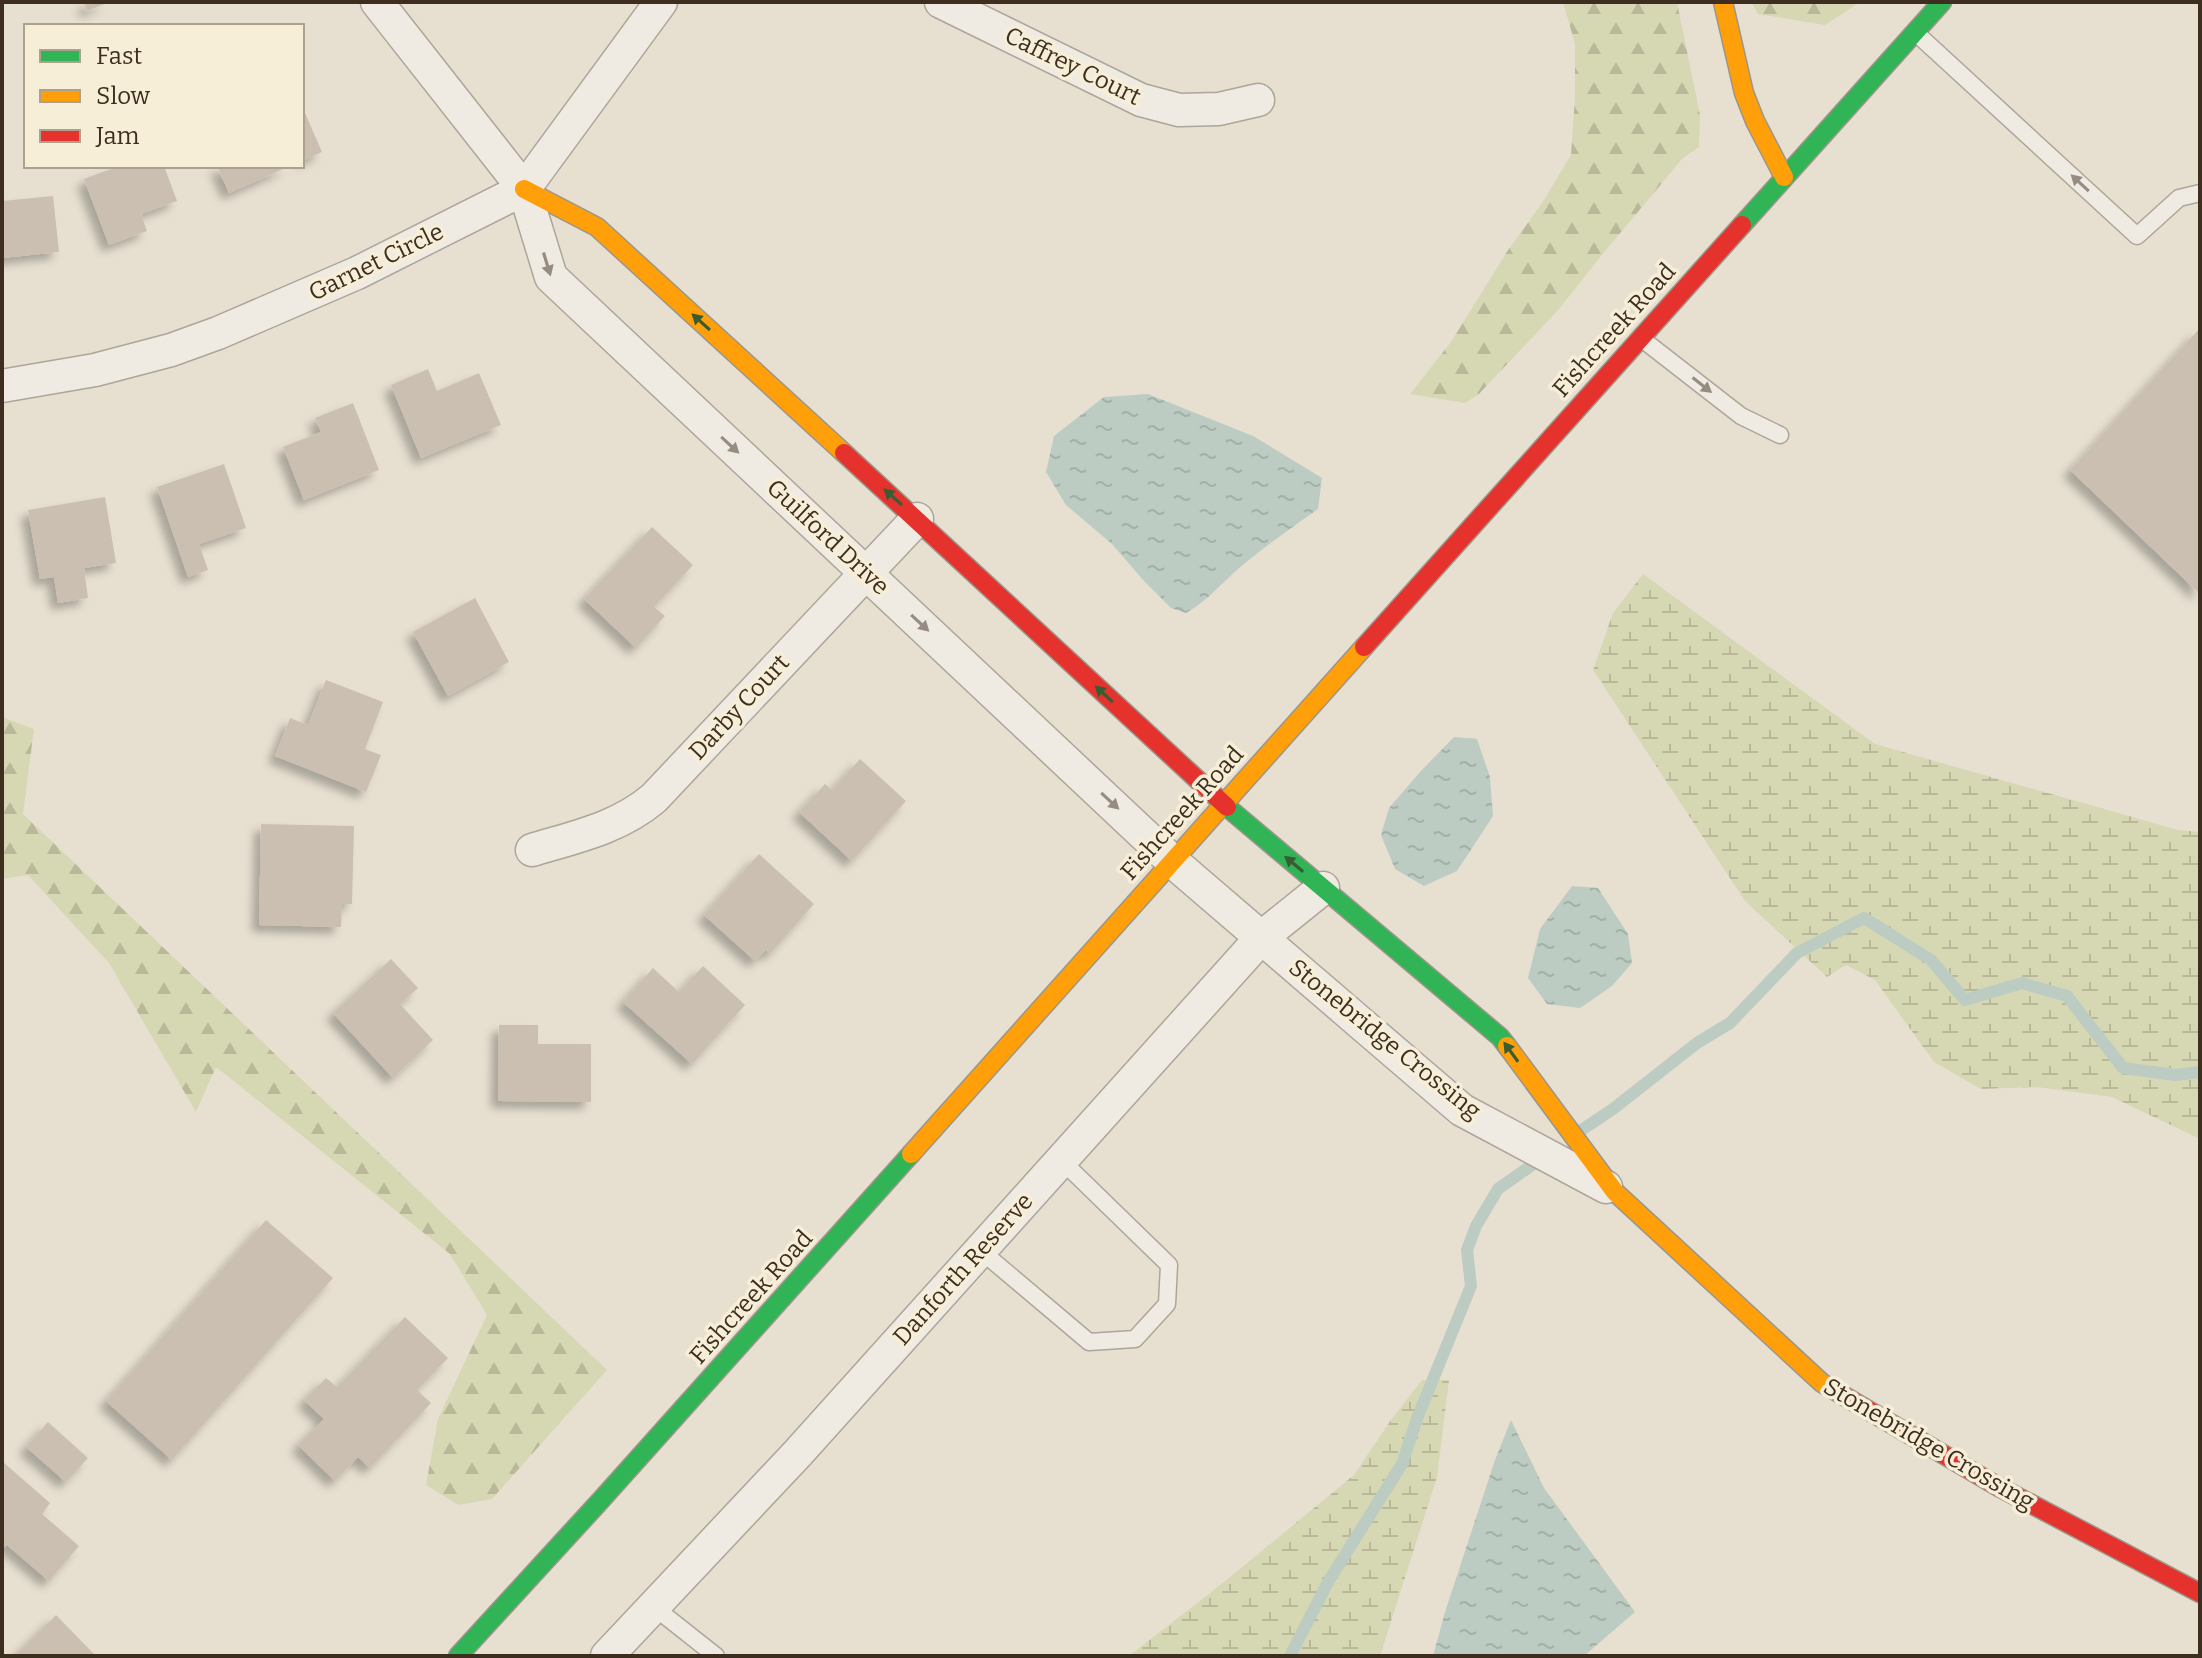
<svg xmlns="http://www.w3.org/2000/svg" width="2202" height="1658" font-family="Bitter,serif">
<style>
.forest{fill:url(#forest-firs)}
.wetland{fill:url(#wetland-marsh)}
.water{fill:url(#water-ripples)}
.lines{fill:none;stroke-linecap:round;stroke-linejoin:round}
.stream{stroke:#bcccc2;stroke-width:12}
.building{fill:#cbbfb2;filter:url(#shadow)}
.lane-casing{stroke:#ada599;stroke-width:19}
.street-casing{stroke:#ada599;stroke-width:35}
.fast-casing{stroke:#9c958a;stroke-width:21}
.slow-casing{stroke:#9c958a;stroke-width:21}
.jam-casing{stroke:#9c958a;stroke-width:21}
.lane{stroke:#efebe3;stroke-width:16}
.street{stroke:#efebe3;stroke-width:32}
.fast{stroke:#30b455;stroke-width:18}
.slow{stroke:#ff9f0a;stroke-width:18}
.jam{stroke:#e5322d;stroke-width:18}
.oneway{fill:#968c82}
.oneway2{fill:#385d33}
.labels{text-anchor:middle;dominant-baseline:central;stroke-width:7;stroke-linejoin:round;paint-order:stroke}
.street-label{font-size:24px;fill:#3d2e20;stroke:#f7eed8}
</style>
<defs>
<pattern id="forest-firs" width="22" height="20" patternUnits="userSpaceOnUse" patternTransform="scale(2)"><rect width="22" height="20" fill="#d6d7b3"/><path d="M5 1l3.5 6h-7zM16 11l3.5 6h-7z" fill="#b9b99a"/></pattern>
<pattern id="wetland-marsh" width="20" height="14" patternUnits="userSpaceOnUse" patternTransform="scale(2)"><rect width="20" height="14" fill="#d6d7b3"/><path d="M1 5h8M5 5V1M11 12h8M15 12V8" fill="none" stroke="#b9b99a"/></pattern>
<pattern id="water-ripples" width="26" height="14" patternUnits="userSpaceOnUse" patternTransform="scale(2)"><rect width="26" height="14" fill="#bcccc2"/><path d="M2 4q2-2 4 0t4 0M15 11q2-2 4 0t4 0" fill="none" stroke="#a2b0a6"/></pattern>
<filter id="shadow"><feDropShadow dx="-7" dy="7" stdDeviation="4" flood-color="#0004"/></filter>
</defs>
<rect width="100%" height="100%" fill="#e7e0d1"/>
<g class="forest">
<path d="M1563,2H1677L1700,115L1699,147L1683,158L1601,256L1559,309L1478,395L1465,403L1410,394L1451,342L1508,250L1542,203L1571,155L1575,96V44Z"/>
<path d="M1751,2H1860L1825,25L1758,14Z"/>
<path d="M2,717L34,729L23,814L607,1370L492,1499L458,1505L426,1485L438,1419L487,1315L450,1254L216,1067L196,1112L109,963L28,875L2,879Z"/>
</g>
<g class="wetland">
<path d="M1643,574L1875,744L2178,830L2200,832V1139L2112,1097L2037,1087L1981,1089L1934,1062L1875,980L1846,965L1827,977L1745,901L1593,670L1613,613Z"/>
<path d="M1422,1380H1449L1437,1477L1380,1656H1129L1224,1582L1354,1475L1391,1420Z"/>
</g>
<g class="water">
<path d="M1148,394L1253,436L1322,478L1318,509C1291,528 1264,547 1238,569C1221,584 1206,602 1186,613L1171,608L1144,581L1112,544L1066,505L1046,472L1054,436L1104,397Z"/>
<path d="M1454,737L1477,739L1490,777L1493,816L1457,871L1424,886L1395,869L1381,835L1389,808L1420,772Z"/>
<path d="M1572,886L1598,888L1628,934L1632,963L1612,986L1580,1008L1547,1004L1528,978L1540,929Z"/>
<path d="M1511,1420L1544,1488L1635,1612L1584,1656H1433L1445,1612L1495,1460Z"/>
</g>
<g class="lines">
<g class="stream">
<path d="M1580,1131L1613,1109L1697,1043L1730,1023L1797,953L1864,918L1931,960L1965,1000L2022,983L2067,996L2123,1068L2175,1075L2200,1072"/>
<path d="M1290,1656L1328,1582L1402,1464L1418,1416L1471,1286L1467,1250L1476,1226L1498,1189L1542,1158"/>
</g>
</g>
<g class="building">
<path d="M84,2H109L87,11Z"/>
<path d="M302,106L322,152L302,161Z"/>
<path d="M119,166H164L177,201L141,214L147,231L109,245L84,179Z"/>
<path d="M217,166H290L229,193Z"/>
<path d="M53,196L59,252L2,258V201Z"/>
<path d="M2200,328V594L2070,470Z"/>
<path d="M428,369L437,391L479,373L501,425L421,458L391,385Z"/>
<path d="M353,403L379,470L304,500L283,447L321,432L315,418Z"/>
<path d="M224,464L246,528L199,544L208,570L188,577L157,487Z"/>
<path d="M105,497L116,563L84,568L88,598L58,603L54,577L40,579L28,510Z"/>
<path d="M652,527L693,565L654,607L665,616L636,648L584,599Z"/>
<path d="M475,598L509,662L448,696L413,632Z"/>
<path d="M326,680L383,702L365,749L381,755L366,792L275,756L290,718L308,725Z"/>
<path d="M860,759L906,801L852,861L799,812L825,784L832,790Z"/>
<path d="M261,824L354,826L352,904H342L341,927L259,925Z"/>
<path d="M759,854L814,904L770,954L766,950L755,961L704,915Z"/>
<path d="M391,959L418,988L400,1004L433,1040L393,1078L333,1013Z"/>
<path d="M703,966L745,1005L692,1064L623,1002L653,968L679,992Z"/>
<path d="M499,1025H538V1044H591V1102L498,1101Z"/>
<path d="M266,1220L333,1278L172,1460L106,1401Z"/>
<path d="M405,1317L448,1358L417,1390L431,1403L370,1468L358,1457L335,1481L298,1445L324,1419L304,1400L326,1378L337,1387Z"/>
<path d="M48,1422L88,1458L66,1482L26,1447Z"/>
<path d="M2,1461L50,1503L42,1514L79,1546L49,1581L7,1545L2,1550Z"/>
<path d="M56,1615L96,1656H19L17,1654Z"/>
</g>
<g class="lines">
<defs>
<g id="lane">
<path d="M1916,33L2137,236L2179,198L2200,193"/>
<path d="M1642,339L1741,416L1780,435"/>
<path d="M980,1250L1089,1342L1135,1339L1167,1304L1169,1265L1061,1160"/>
<path d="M654,1607L716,1656"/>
</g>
<g id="street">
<path d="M377,2L524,189L551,277L1172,861L1357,1020L1462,1110L1606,1187"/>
<path d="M941,2L1141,100L1179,110L1219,109L1258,100"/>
<path d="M2,386L95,370L171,350L218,333L357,273L524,189L661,2"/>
<path d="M532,850C575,837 619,828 654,798L917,519"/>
<path d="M607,1656L798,1453L1262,937L1323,888"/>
</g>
<g id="fast">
<path d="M1742,225L1942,2"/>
<path d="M1227,807L1500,1037L1507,1046"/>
<path d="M458,1656L601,1500L911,1154"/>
</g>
<g id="slow">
<path d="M1723,2L1744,93L1755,121L1784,177"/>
<path d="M524,189L597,227L844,453"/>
<path d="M1507,1046L1615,1192L1822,1383L1834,1390"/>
<path d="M911,1154L1364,647"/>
</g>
<g id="jam">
<path d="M844,453L1227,807"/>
<path d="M1364,647L1742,225"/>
<path d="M1834,1390L1997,1486L2200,1593"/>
</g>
</defs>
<use href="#lane" class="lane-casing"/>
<use href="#street" class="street-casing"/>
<use href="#fast" class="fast-casing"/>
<use href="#slow" class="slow-casing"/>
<use href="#jam" class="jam-casing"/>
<use href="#lane" class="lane"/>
<use href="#street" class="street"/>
<use href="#fast" class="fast"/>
<use href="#slow" class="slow"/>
<use href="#jam" class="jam"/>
</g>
<defs><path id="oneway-solid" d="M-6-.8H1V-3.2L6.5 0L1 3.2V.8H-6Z" transform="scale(2)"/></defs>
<g class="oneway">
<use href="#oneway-solid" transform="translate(2080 183) rotate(-137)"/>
<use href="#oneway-solid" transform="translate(547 264) rotate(73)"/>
<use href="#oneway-solid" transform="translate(1702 385) rotate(38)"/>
<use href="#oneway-solid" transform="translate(730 445) rotate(43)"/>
<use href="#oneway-solid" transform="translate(920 623) rotate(43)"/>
<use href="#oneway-solid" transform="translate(1110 801) rotate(43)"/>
</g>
<g class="oneway2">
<use href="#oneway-solid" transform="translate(701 322) rotate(-138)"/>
<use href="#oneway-solid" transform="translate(893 497) rotate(-138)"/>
<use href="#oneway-solid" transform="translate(1104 694) rotate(-137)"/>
<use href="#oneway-solid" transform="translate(1294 864) rotate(-140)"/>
<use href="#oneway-solid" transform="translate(1511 1052) rotate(-126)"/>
</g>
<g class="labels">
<g class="street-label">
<text transform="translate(1073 66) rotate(26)">Caffrey Court</text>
<text transform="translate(376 262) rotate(-26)">Garnet Circle</text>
<text transform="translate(1614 330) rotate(-48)">Fishcreek Road</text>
<text transform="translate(828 537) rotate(43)">Guilford Drive</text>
<text transform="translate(739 707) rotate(-47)">Darby Court</text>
<text transform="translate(1182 813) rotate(-48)">Fishcreek Road</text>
<text transform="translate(1385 1039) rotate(39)">Stonebridge Crossing</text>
<text transform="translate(963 1269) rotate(-48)">Danforth Reserve</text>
<text transform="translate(751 1297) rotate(-48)">Fishcreek Road</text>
<text transform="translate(1929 1444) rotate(30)">Stonebridge Crossing</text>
</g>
</g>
<rect width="2202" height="1658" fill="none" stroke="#3d2e20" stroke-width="8"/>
<rect x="24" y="24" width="280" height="144" fill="#f7eed8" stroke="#ada18e" stroke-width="2"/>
<rect x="40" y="50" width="40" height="12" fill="#30b455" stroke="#ada18e" stroke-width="2"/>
<text x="96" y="64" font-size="24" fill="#3d2e20">Fast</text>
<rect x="40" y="90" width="40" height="12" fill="#ff9f0a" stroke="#ada18e" stroke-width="2"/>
<text x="96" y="104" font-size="24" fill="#3d2e20">Slow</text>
<rect x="40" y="130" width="40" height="12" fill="#e5322d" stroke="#ada18e" stroke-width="2"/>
<text x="96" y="144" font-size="24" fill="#3d2e20">Jam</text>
</svg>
